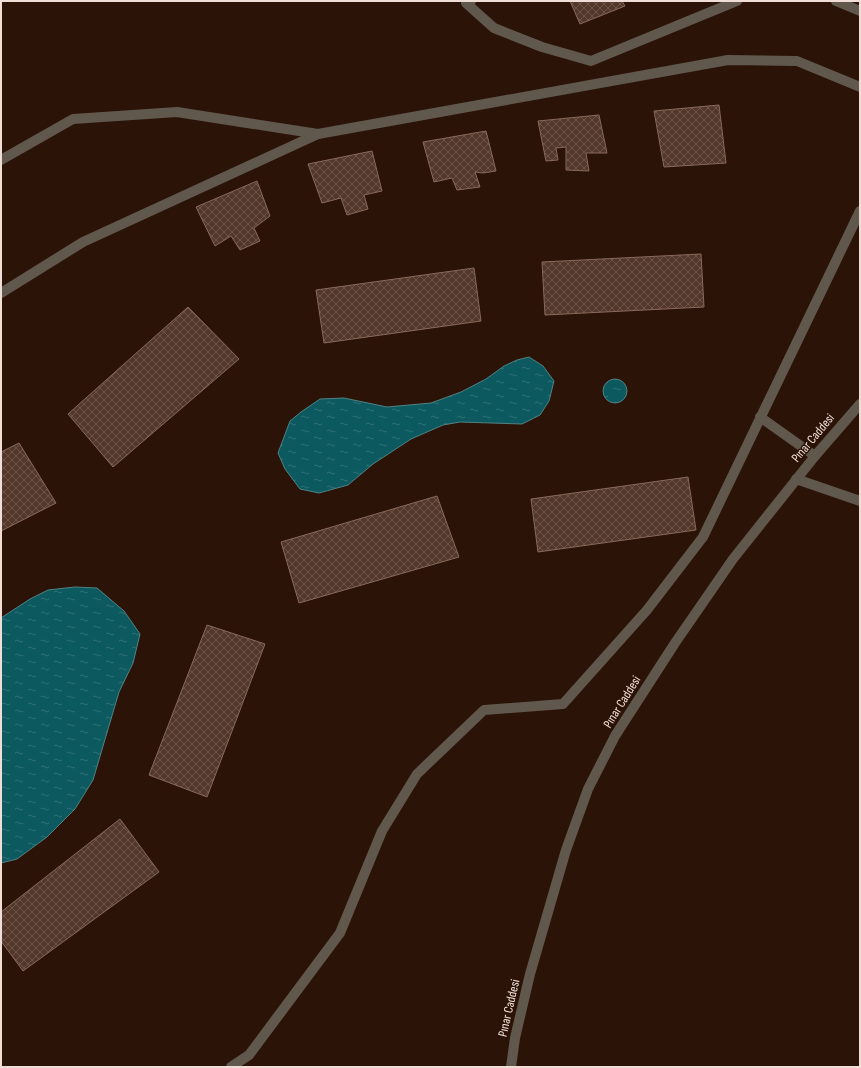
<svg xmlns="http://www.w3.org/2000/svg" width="861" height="1068" font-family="'Sofia Sans Condensed',sans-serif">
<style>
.water{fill:url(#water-ripples);stroke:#508283}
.building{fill:url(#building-cross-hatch);stroke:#89695c}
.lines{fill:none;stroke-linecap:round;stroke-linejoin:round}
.minor{stroke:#60584d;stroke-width:10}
.labels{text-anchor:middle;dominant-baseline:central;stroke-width:3;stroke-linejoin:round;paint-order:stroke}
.street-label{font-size:13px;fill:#f0ded6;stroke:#2c1308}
</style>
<defs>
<pattern id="water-ripples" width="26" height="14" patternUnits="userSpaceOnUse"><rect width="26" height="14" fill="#0c5a60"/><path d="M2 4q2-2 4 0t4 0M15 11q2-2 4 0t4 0" fill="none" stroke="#307176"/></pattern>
<pattern id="building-cross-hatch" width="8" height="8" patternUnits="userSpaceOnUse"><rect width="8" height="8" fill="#53372b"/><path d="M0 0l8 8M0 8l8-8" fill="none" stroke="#6c5449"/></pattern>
</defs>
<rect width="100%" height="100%" fill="#2c1308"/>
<g class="water">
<path d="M529,357L543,366L554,381L549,401L540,415L522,424L460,422L443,425L411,439L373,464L348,485L319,493L300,489L285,469L278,453L290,421L301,412L320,399L344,398L387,407L431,403L461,392L486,379L504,366L517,360Z"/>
<circle cx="615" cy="391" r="12"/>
<path d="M75,587L97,588L124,611L140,634L133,663L119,692L93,780L75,809L47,837L17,859L1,863V618L30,599L48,590Z"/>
</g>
<g class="building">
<path d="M570,1H622L625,6L580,24Z"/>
<path d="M719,105L726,163L664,167L654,111Z"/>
<path d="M599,115L607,153H586L589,171L566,170V147L556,148L558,160L546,161L538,121Z"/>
<path d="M486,131L496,171L483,173L475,172L480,187L457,190L452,178L434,182L423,142Z"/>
<path d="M372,151L382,191L364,195L368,209L347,215L341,198L322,203L308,164Z"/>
<path d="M257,181L270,216L254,228L260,241L240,250L231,236L215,246L196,207Z"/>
<path d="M701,254L704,307L545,315L542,262Z"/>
<path d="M474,268L481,321L324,343L316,290Z"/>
<path d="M188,307L239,359L113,467L68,414Z"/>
<path d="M19,443L56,503L1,531V452Z"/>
<path d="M688,477L696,530L538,552L531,499Z"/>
<path d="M437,496L459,557L299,603L281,542Z"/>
<path d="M207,625L265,644L207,797L149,775Z"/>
<path d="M120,819L159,872L23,971L1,941V912Z"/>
</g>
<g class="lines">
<g class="minor">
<path d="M471,1L466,3L494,28L542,47L591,61L737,1"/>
<path d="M836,1L860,11"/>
<path d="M1,160L73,119L177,112L318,134L728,60L797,61L860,87"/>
<path d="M1,293L83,242L318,134"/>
<path d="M760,417L815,456"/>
<path d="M796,479L860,501"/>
<path d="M231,1067L249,1055L340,933L382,831L417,774L484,710L563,704L647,610L703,537L860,211"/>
<path d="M511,1067L515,1038L530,974L566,850L588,789L615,736L675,643L733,559L815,456L860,404"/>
</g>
</g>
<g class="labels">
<g class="street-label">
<text transform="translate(813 438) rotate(-50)">Pınar Caddesi</text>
<text transform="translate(622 702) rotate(-58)">Pınar Caddesi</text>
<text transform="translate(509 1008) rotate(-77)">Pınar Caddesi</text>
</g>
</g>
<rect width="861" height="1068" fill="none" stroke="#f0ded6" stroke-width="4"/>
</svg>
